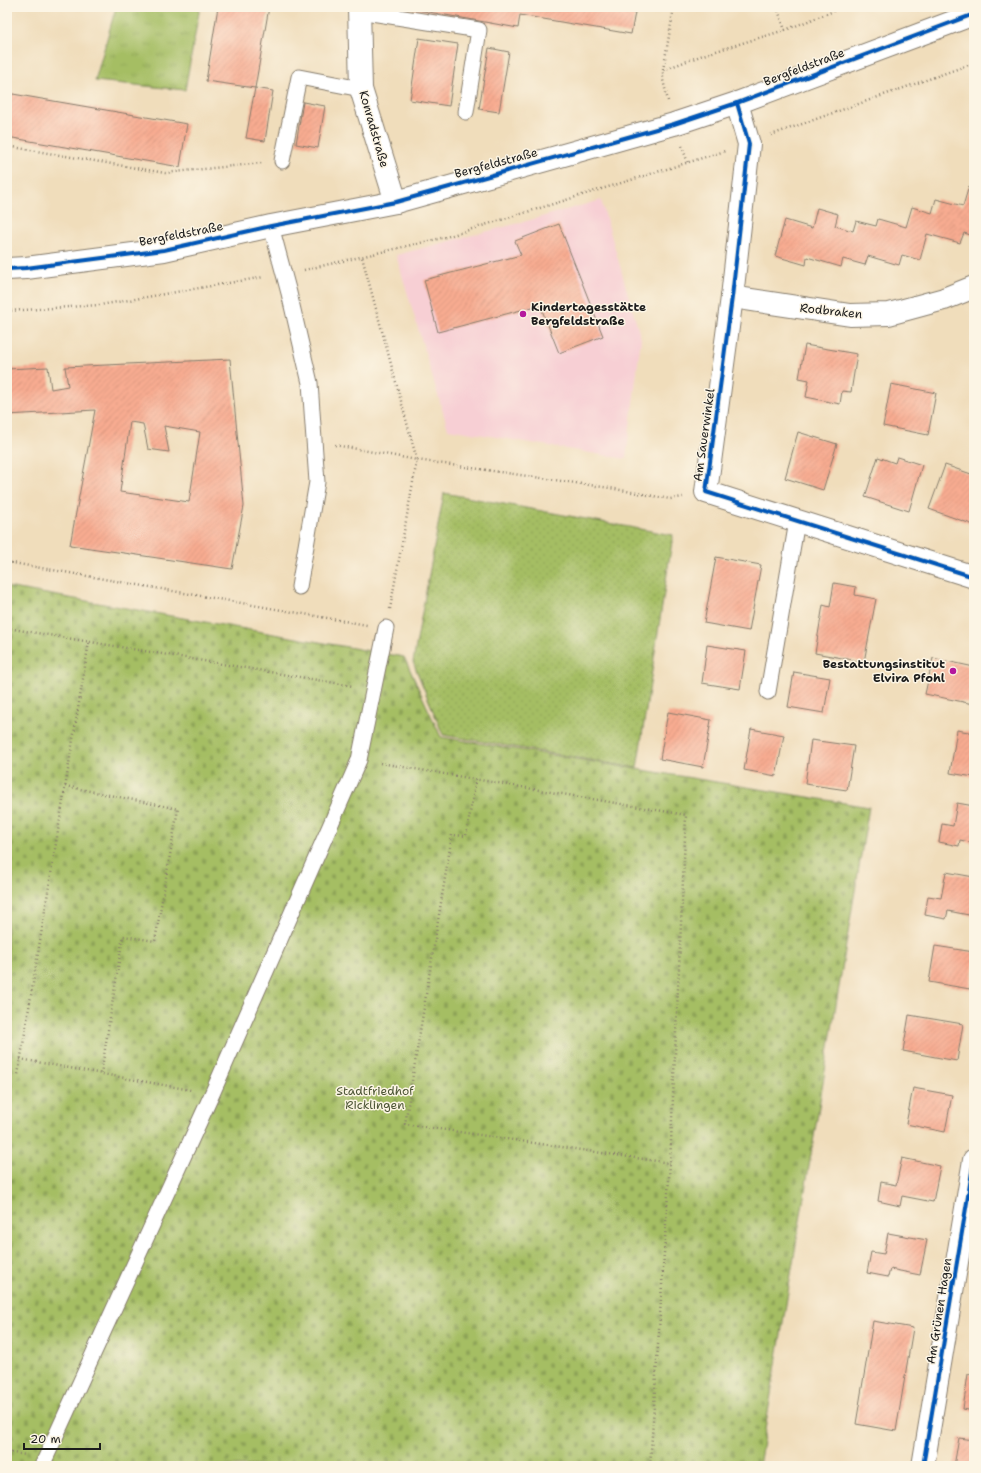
<svg xmlns="http://www.w3.org/2000/svg" width="981" height="1473" font-family="'Shantell Sans',sans-serif">
<style>
.built{fill:#f7cfd4}
.grass{fill:url(#grass-dots);stroke:#606d40}
.cemetery{fill:url(#cemetery-stones);stroke:#606d40}
.park{fill:url(#park-tufts);stroke:#606d40}
.building{fill:url(#building-hatch);fill-rule:evenodd}
.lines{fill:none;stroke-linecap:round;stroke-linejoin:round}
.service-casing{stroke:#867c6c;stroke-width:17}
.minor-casing{stroke:#867c6c;stroke-width:24}
.tertiary-casing{stroke:#867c6c;stroke-width:24}
.path{stroke:#867c6c;stroke-width:2.5;stroke-dasharray:1 3;stroke-linecap:butt}
.service{stroke:#fff;stroke-width:15}
.minor{stroke:#fff;stroke-width:22}
.tertiary{stroke:#fff;stroke-width:22}
.cycleway-casing{stroke:#fcf5e5;stroke-width:6}
.cycleway{stroke:#0057b8;stroke-width:4}
.poi-dot{fill:#b5179e;stroke:#fcf5e5;stroke-width:1.5}
.labels{text-anchor:middle;dominant-baseline:central;stroke-width:3;stroke-linejoin:round;paint-order:stroke}
.street-label{font-size:12px;fill:#1c1c1c;stroke:#fcf5e5}
.poi-label{font-size:12px;font-weight:bold;fill:#1c1c1c;stroke:#fcf5e5;text-anchor:start}
.park-label{font-size:12px;fill:#4c5535;stroke:#fcf5e5}
</style>
<defs>
<pattern id="grass-dots" width="8" height="8" patternUnits="userSpaceOnUse"><rect width="8" height="8" fill="#a5be64"/><path d="M2 2h.1M6 6h.1" fill="none" stroke="#8da356" stroke-width="1.8" stroke-linecap="round"/></pattern>
<pattern id="cemetery-stones" width="16" height="16" patternUnits="userSpaceOnUse"><rect width="16" height="16" fill="#a5be64"/><path d="M2 7V4a2 2 0 0 1 4 0v3zM10 15v-3a2 2 0 0 1 4 0v3z" fill="#8da356"/></pattern>
<pattern id="park-tufts" width="24" height="20" patternUnits="userSpaceOnUse"><rect width="24" height="20" fill="#a5be64"/><path d="M3 7l-1-3M5 7V3M7 7l1-3M15 17l-1-3M17 17v-4M19 17l1-3" fill="none" stroke="#8da356"/></pattern>
<pattern id="building-hatch" width="6" height="6" patternUnits="userSpaceOnUse"><rect width="6" height="6" fill="#f8ac91"/><path d="M-1 1l2-2M0 6l6-6M5 7l2-2" fill="none" stroke="#d4937c"/></pattern>
</defs>
<rect width="100%" height="100%" fill="#fcf5e5"/>
<filter id="ink" filterUnits="userSpaceOnUse"><feTurbulence type="fractalNoise" baseFrequency=".025" numOctaves="2"/><feDisplacementMap in="SourceGraphic" scale="8" xChannelSelector="R" yChannelSelector="G"/><feConvolveMatrix kernelMatrix="1 2 1 2 8 2 1 2 1" color-interpolation-filters="sRGB"/></filter>
<filter id="wash" filterUnits="userSpaceOnUse"><feTurbulence type="fractalNoise" baseFrequency=".012" numOctaves="4" result="noise"/><feDisplacementMap in="SourceGraphic" scale="16" xChannelSelector="R" yChannelSelector="G"/><feGaussianBlur stdDeviation="0.9" result="paint"/><feColorMatrix in="noise" values="0 0 0 0 0 0 0 0 0 0 0 0 0 0 0 0 0 1.4 0 .05"/><feComposite in="paint" operator="in"/></filter>
<g filter="url(#wash)">
<rect width="100%" height="100%" fill="#f0ddbb"/>
<path class="built" d="M601,200L641,339L626,459L448,429L396,255L523,222Z"/>
<path class="grass" d="M444,493L673,535L637,768L443,735L413,662Z"/>
<path class="cemetery" d="M7,587L404,657L441,737L869,807L759,1466H7Z"/>
<path class="park" d="M116,7H200L185,90L95,81Z"/>
<g id="blocks">
<g class="building">
<path d="M218,7H269L255,88L206,81Z"/>
<path d="M401,7H636L631,34L520,15L518,28Z"/>
<path d="M419,38L458,44L449,106L410,100Z"/>
<path d="M489,48L509,52L499,112L479,109Z"/>
<path d="M255,88L273,91L265,141L246,138Z"/>
<path d="M7,93L187,124L180,167L7,137Z"/>
<path d="M303,102L325,106L318,148L296,144Z"/>
<path d="M969,186L974,188V236L964,233L960,243L927,234L920,260L902,255L899,265L868,256L865,265L843,259L841,267L807,257L806,265L775,256L785,220L812,228L817,208L838,214L835,226L853,231L856,221L876,226L878,219L906,227L912,207L932,213L936,199L963,206Z"/>
<path d="M559,224L603,336L559,353L540,305L438,332L424,280L521,255L515,241Z"/>
<path d="M805,345L857,354L851,392L842,391L840,404L806,397L809,380L799,378Z"/>
<path d="M230,359L244,506L232,569L70,545L95,410L7,415V369L48,367L51,389L68,386L65,367ZM130,422L143,424L148,449L169,452L164,426L200,432L189,502L120,492Z"/>
<path d="M891,384L936,393L928,435L883,426Z"/>
<path d="M798,432L837,444L823,490L785,478Z"/>
<path d="M878,457L895,463L897,457L922,465L909,511L865,497Z"/>
<path d="M945,465L974,475V525L929,509Z"/>
<path d="M716,557L761,565L749,631L704,623Z"/>
<path d="M834,583L856,587L855,595L876,599L864,662L815,653L823,605L830,607Z"/>
<path d="M707,645L746,651L740,689L702,683Z"/>
<path d="M933,658L974,667L973,704L925,694Z"/>
<path d="M794,672L830,678L824,713L788,707Z"/>
<path d="M668,712L711,720L703,767L660,759Z"/>
<path d="M751,729L784,735L776,776L744,770Z"/>
<path d="M957,730L974,733V777L950,773Z"/>
<path d="M811,740L854,746L847,790L805,784Z"/>
<path d="M957,803L974,806V843L960,840L959,846L939,842L942,824L953,826Z"/>
<path d="M946,872L974,877V916L948,911L946,919L925,915L928,896L941,898Z"/>
<path d="M935,946L974,952V962L970,989L929,982Z"/>
<path d="M909,1015L963,1024L957,1061L903,1051Z"/>
<path d="M913,1088L952,1095L945,1132L906,1124Z"/>
<path d="M902,1158L940,1166L933,1202L902,1196L900,1206L878,1201L881,1182L896,1185Z"/>
<path d="M888,1233L927,1240L920,1275L890,1269L888,1277L867,1273L871,1252L884,1254Z"/>
<path d="M873,1321L913,1328L896,1431L856,1424Z"/>
<path d="M968,1374L974,1375V1411L963,1409Z"/>
<path d="M959,1438L974,1440V1466H954Z"/>
</g>
</g>
</g>
<g filter="url(#ink)">
<use href="#blocks" fill-opacity="0" stroke="#867c6c" stroke-width="1"/>
<g class="lines">
<defs>
<g id="service">
<path d="M359,11L479,30L466,112"/>
<path d="M282,161L299,77L361,89"/>
<path d="M271,226L289,293L310,383L317,482L299,587"/>
<path d="M768,692L797,521"/>
<path d="M42,1466L212,1094L359,760L386,628"/>
</g>
<g id="minor">
<path d="M359,7L361,89L396,202"/>
<path d="M737,103L749,144L732,297L706,492L974,577"/>
<path d="M732,297L850,315L889,314L944,299L974,287"/>
<path d="M923,1466L974,1160"/>
</g>
<path id="tertiary" d="M7,269L26,268L164,250L271,226L396,202L674,124L737,103L974,14"/>
</defs>
<use href="#service" class="service-casing"/>
<use href="#minor" class="minor-casing"/>
<use href="#tertiary" class="tertiary-casing"/>
<g class="path">
<path d="M78,7L84,8"/>
<path d="M777,7L785,30"/>
<path d="M663,70L674,7"/>
<path d="M668,101L663,80V70L703,55L785,30L844,7"/>
<path d="M771,135L974,63"/>
<path d="M7,146L165,173L262,163"/>
<path d="M682,146L688,163"/>
<path d="M304,270L446,237L725,151"/>
<path d="M7,311L100,305L264,277"/>
<path d="M335,445L417,460L362,257"/>
<path d="M7,562L367,625"/>
<path d="M390,609L417,460L610,488L670,499L683,497"/>
<path d="M7,628L353,686"/>
<path d="M380,763L686,815L670,1163L650,1466"/>
<path d="M476,779L466,836L452,835L405,1124L670,1163"/>
<path d="M65,786L178,809L155,941L123,936L101,1074"/>
<path d="M20,1059L191,1090"/>
<path d="M7,1073L18,1075L89,642"/>
<path d="M7,1452L26,1455"/>
</g>
<use href="#service" class="service"/>
<use href="#minor" class="minor"/>
<use href="#tertiary" class="tertiary"/>
<defs>
<g id="cycleway">
<path d="M737,103L749,144L732,297L706,492L974,577"/>
<path d="M7,269L26,268L164,250L271,226L396,202L674,124L737,103L974,14"/>
<path d="M923,1466L974,1160"/>
</g>
</defs>
<use href="#cycleway" class="cycleway-casing"/>
<use href="#cycleway" class="cycleway"/>
</g>
</g>
<g class="poi-dot">
<circle cx="523" cy="314" r="4"/>
<circle cx="953" cy="671" r="4"/>
</g>
<g class="labels">
<g class="street-label">
<text transform="translate(804 67) rotate(-21)">Bergfeldstraße</text>
<text transform="translate(374 129) rotate(74)">Konradstraße</text>
<text transform="translate(496 163) rotate(-15)">Bergfeldstraße</text>
<text transform="translate(181 234) rotate(-11)">Bergfeldstraße</text>
<text transform="translate(831 311) rotate(6)">Rodbraken</text>
<text transform="translate(704 435) rotate(-82)">Am Sauerwinkel</text>
<text transform="translate(939 1311) rotate(-81)">Am Grünen Hagen</text>
</g>
<g class="poi-label">
<text x="531" y="307">Kindertagesstätte<tspan x="531" dy="14">Bergfeldstraße</tspan></text>
<text x="945" y="664" text-anchor="end">Bestattungsinstitut<tspan x="945" dy="14">Elvira Pfohl</tspan></text>
</g>
<g class="park-label">
<text x="375" y="1091">Stadtfriedhof<tspan x="375" dy="14">Ricklingen</tspan></text>
</g>
</g>
<rect width="981" height="1473" fill="none" stroke="#fcf5e5" stroke-width="24"/>
<path d="M24 1443v6h76v-6" fill="none" stroke="#1c1c1c" stroke-width="2"/>
<text x="30" y="1443" font-size="12" fill="#1c1c1c" stroke="#fcf5e5" stroke-width="3" paint-order="stroke">20 m</text>
</svg>
